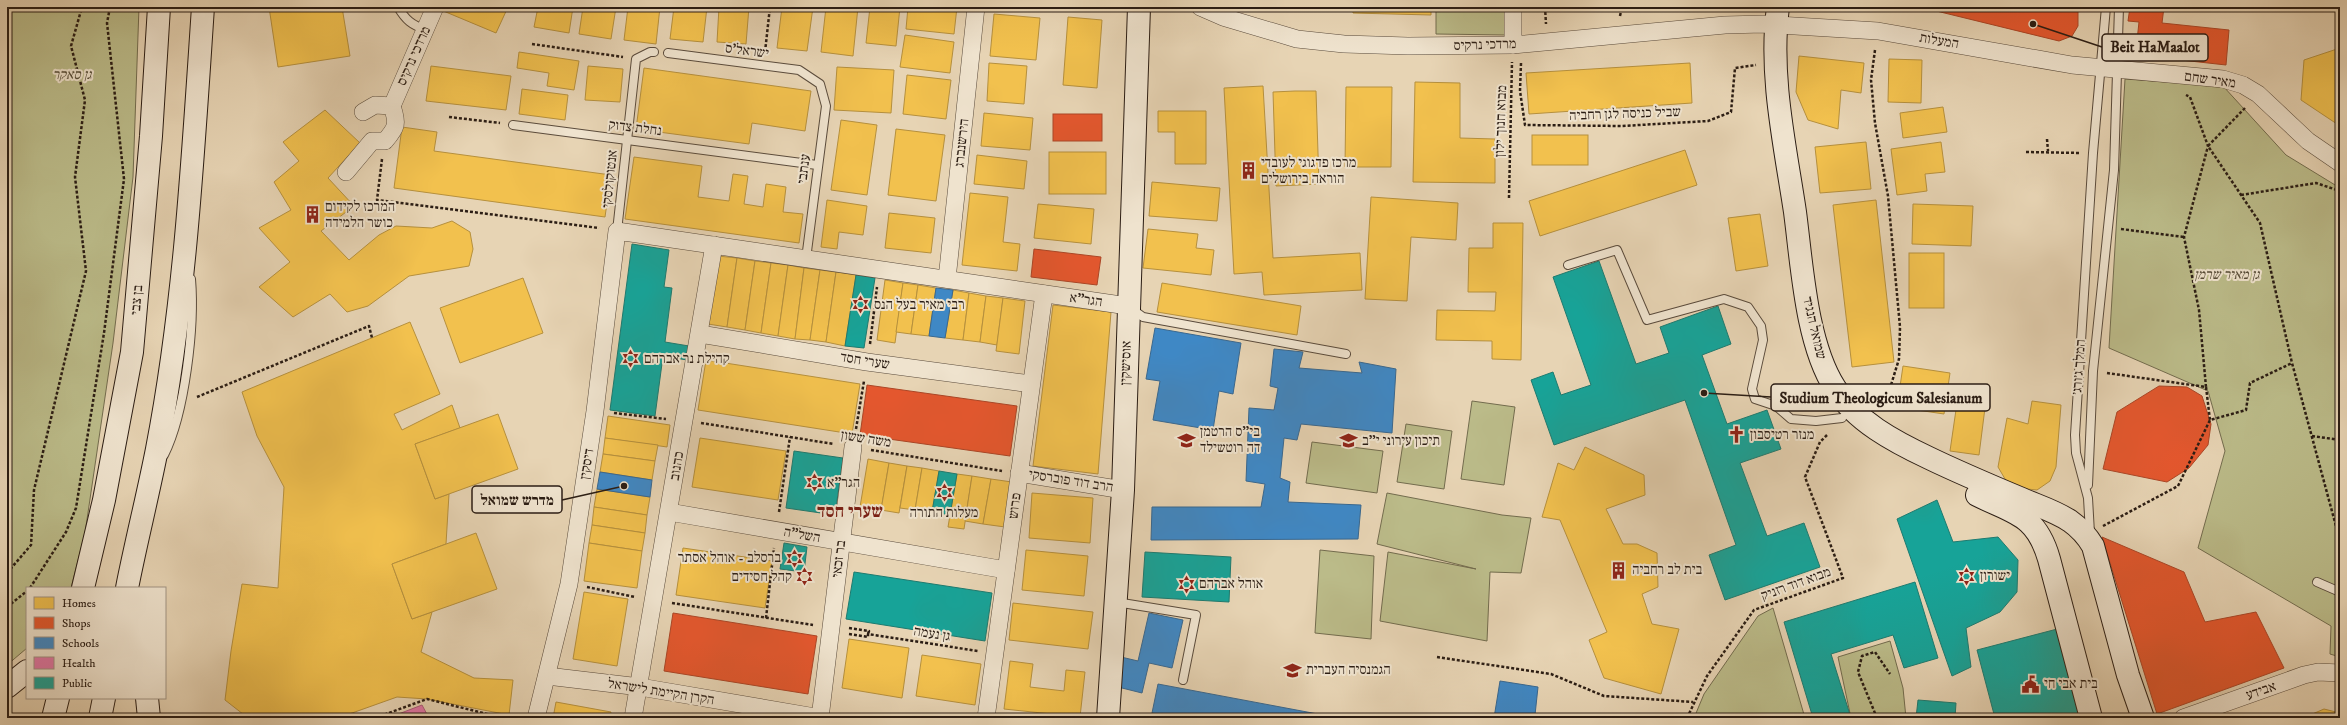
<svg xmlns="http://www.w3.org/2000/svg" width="2347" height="725" font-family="'IM FELL DW Pica','Frank Ruhl Libre',serif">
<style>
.green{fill:#bbbb89;stroke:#736c4e}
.homes{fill:#f2c14e;stroke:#b6903d}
.shops{fill:#e4572e;stroke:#ac4626}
.schools{fill:#3f88c5;stroke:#396890}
.health{fill:#e377a8;stroke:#ac5c7c}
.public{fill:#17a398;stroke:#1d7b70}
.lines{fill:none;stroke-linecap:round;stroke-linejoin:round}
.lane-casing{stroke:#5a4b3c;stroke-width:10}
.street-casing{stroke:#5a4b3c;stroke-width:18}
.secondary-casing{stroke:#2b1d14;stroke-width:24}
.path{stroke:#2b1d14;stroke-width:2.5;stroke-dasharray:3 2;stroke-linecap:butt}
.lane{stroke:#efe3ce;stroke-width:8}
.street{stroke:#efe3ce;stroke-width:17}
.secondary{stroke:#efe3ce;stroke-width:22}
.labels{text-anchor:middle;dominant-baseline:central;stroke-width:4;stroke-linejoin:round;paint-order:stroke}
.street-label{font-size:14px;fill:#2b1d14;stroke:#efe3ce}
.park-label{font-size:14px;font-style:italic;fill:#564c37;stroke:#efe3ce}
.poi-label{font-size:14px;fill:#2b1d14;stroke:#efe3ce;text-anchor:start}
.district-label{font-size:18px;font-weight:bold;fill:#7a1f14;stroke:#efe3ce}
.leader{fill:none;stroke:#2b1d14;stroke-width:1.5}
.callout-dot{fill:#2b1d14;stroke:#efe3ce;stroke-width:1.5}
.callout{fill:#efe3ce;stroke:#2b1d14;stroke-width:1.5}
.callout-label{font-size:15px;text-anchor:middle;font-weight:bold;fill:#2b1d14}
</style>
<rect width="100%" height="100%" fill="#e7d4b4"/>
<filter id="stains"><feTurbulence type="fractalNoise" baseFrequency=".005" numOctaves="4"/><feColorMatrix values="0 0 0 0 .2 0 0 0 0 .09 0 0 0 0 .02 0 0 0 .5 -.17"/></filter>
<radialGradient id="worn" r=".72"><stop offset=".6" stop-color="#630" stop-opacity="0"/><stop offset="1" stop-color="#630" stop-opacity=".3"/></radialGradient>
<g class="green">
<path d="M7,7H139L133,177L113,343L85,533L71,588H27V648L7,665Z"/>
<path d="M1436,7H1507L1506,35L1436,34Z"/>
<path d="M2125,79L2223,86L2286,155L2340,188V657L2330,654L2331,626L2198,548L2225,451L2208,391L2109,348Z"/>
<path d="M1472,401L1515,407L1504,485L1461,479Z"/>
<path d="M1406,424L1452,431L1444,489L1397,482Z"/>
<path d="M1312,442L1383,451L1377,493L1306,483Z"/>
<path d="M1387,493L1502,515L1531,518L1521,573L1490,572L1487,641L1380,621L1388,552L1476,569L1377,544Z"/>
<path d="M1320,550L1374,556L1371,639L1315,633Z"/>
<path d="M1773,608L1805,718H1694L1704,694L1758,616Z"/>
<path d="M1890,641L1903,688L1906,718H1851L1838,657Z"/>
</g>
<g class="homes">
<path d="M269,7H342L350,56L278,67Z"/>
<path d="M443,7H508L496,33L441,10Z"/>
<path d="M538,7H573L569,33L534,27Z"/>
<path d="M583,7H616L611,39L579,34Z"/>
<path d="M628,7H660L656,44L624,40Z"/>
<path d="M674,7H707L703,42L670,39Z"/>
<path d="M719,7H749L746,44L717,42Z"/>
<path d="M782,7H813L807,51L777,48Z"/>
<path d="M826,7H858L853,56L821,52Z"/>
<path d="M870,7H900L896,46L866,43Z"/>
<path d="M908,7H957L954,34L906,29Z"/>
<path d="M1353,7H1431V15L1353,13Z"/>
<path d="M994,14L1040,18L1036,60L990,56Z"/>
<path d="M1068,17L1102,20L1097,88L1063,85Z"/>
<path d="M905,35L954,42L950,73L900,67Z"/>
<path d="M2340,48V126L2301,100L2304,60Z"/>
<path d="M519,52L579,61L574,90L547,86L549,73L517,68Z"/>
<path d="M1799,56L1864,63L1861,93L1841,90L1838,129L1808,120L1796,92Z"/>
<path d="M1889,59L1922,60L1921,103L1888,102Z"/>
<path d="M989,63L1027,66L1024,104L987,101Z"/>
<path d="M1690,63L1692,103L1529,114L1526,73Z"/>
<path d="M431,66L511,76L506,110L426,101Z"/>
<path d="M588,66L623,69L620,102L585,100Z"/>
<path d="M837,67L894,70L891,113L834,110Z"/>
<path d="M644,68L811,91L805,131L752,123L749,144L636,129Z"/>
<path d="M907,75L951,80L946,119L903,114Z"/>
<path d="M1415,82L1460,83V138L1495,139V183L1413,182Z"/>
<path d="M1263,86L1273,258L1360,253L1362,290L1264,295L1262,272L1234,274L1224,88Z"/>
<path d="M1346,87H1392L1391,167H1345Z"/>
<path d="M522,89L568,95L565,120L519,114Z"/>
<path d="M1295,91H1316L1319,184L1276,186L1273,92Z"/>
<path d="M1943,107L1947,132L1903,138L1900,113Z"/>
<path d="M325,110L360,143L328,178L354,206L321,231L349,260L379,235L396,226L432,228L452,221L470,232L473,249L469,266L409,276L368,306L347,312L330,294L293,317L259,287L290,262L259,228L291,210L274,182L299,161L283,142Z"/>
<path d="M1158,111H1206V164H1175V132H1158Z"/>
<path d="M984,113L1033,118L1030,150L981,146Z"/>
<path d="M841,120L877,125L867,195L831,190Z"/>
<path d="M402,127L437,132L434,151L611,175L605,217L394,188Z"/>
<path d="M896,129L945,135L936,201L888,195Z"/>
<rect x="1532" y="135" width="56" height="30"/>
<path d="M1866,142L1871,189L1820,193L1815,147Z"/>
<path d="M1941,142L1945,172L1925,174L1927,191L1897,195L1891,149Z"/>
<path d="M1685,150L1697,185L1540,236L1529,201Z"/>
<rect x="1049" y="152" width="57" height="42"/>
<path d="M977,155L1027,161L1024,189L974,184Z"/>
<path d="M634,157L702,166L698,197L729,201L733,174L748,176L744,204L763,207L766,184L786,187L783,212L803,214L799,243L625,219Z"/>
<path d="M1152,182L1220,188L1217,221L1149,216Z"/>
<path d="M970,193L1008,197L1003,242L1020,244L1017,271L962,265Z"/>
<path d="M1371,197L1458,203L1456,240L1411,237L1407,301L1365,299Z"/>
<path d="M827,200L867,206L863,235L839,232L837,249L821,247Z"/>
<path d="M1876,200L1894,362L1852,367L1833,205Z"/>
<path d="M1038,204L1094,209L1091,244L1034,238Z"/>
<path d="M1913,204L1973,206L1971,246L1912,244Z"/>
<path d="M889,213L935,218L931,253L885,248Z"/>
<path d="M1760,214L1768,266L1736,271L1728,218Z"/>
<path d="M1493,223H1523L1521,360L1492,359V341L1436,340L1437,310L1495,311L1496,292H1468L1469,248H1493Z"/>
<path d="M1148,229L1198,234L1196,248L1214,250L1211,275L1143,268Z"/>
<rect x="1909" y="253" width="35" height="55"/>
<path d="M718,256L737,258L727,327L708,324Z"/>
<path d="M737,258L755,261L745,330L727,327Z"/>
<path d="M755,261L771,263L761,333L745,330Z"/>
<path d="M771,263L788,265L778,336L761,333Z"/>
<path d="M788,265L804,268L795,339L778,336Z"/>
<path d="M804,268L820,270L810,340L795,339Z"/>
<path d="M820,270L836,272L826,342L810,340Z"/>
<path d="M836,272L856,275L845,346L826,342Z"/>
<path d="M523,278L543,333L460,363L440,308Z"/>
<path d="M885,280L903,283L895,343L877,340Z"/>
<path d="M903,283L918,285L911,334L896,332Z"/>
<path d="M1162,283L1301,306L1297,335L1157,312Z"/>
<path d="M918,285L936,288L929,336L911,334Z"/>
<path d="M953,290L969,293L963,340L945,338Z"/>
<path d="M969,293L986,296L980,342L963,340Z"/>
<path d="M986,296L1003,298L997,345L980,342Z"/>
<path d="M1003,298L1025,301L1019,354L996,351Z"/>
<path d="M1053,305L1111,312L1098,474L1033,466Z"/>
<path d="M410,322L440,394L394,414L402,430L452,405L460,428L415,444L435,499L449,494L446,544L392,564L412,619L432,612L421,652L474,678L513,680L509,715L427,699L397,697L338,718H248L225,700L231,651L242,584L278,588L284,487L257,436L242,392Z"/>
<path d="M706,360L860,384L852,434L698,410Z"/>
<path d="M1903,366L1950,373L1944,414L1897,407Z"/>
<path d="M1958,396L1986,400L1979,455L1950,451Z"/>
<path d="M2032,401L2061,405L2056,467L2050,481L2037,490L2017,488L2008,484L1998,467L2007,418L2028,424Z"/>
<path d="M498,414L518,469L435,499L415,444Z"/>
<path d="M608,416L670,425L667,447L605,438Z"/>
<path d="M605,438L658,445L655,461L603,454Z"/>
<path d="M700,438L786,451L778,500L692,487Z"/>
<path d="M1585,447L1644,475L1645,495L1606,509L1623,544H1637L1657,553L1658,587L1642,594L1652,624L1679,629L1661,694L1604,678L1589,640L1607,632L1560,520L1542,517L1558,463L1574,470Z"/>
<path d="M603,454L655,461L652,480L600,472Z"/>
<path d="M868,459L889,463L881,510L860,507Z"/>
<path d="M889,463L907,466L899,513L881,510Z"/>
<path d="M907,466L922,468L915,510L900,508Z"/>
<path d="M922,468L939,471L932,512L915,510Z"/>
<path d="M957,474L972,476L964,529L948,527Z"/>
<path d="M972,476L991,479L983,524L965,521Z"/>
<path d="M991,479L1012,482L1005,527L983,524Z"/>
<path d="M597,489L650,497L647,515L594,507Z"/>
<path d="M1032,493L1093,498L1090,543L1029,538Z"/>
<path d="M594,507L647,515L645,533L592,525Z"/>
<path d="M592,525L645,533L642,551L589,543Z"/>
<path d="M476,533L497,589L412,619L392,564Z"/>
<path d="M589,543L642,551L637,588L584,581Z"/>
<path d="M683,548L772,561L765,608L676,595Z"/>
<path d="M1026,550L1088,556L1084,596L1022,590Z"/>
<path d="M584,592L628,599L617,666L573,659Z"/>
<path d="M1013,603L1093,612L1088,649L1009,640Z"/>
<path d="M849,639L909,648L902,698L842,688Z"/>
<path d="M922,655L981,664L975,705L916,696Z"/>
<path d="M1010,661L1033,664L1030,687L1064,691L1066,670L1085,672L1080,717L1004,709Z"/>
<path d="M556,702L611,712L610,718H553Z"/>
<path d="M2324,709L2340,713V718H2303Z"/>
</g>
<g class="shops">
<path d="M1920,7H2078V26L2072,36L2059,41Z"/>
<path d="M2130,7H2164L2162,23L2229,30L2226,65L2163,58L2164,53L2136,50L2139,22L2128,21Z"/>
<rect x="1053" y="114" width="49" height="27"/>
<path d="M1034,249L1101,257L1097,285L1031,277Z"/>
<path d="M867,385L1017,406L1010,456L860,435Z"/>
<path d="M2159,386L2187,387L2202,396L2211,424L2208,445L2189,468L2167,482L2103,469L2117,412Z"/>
<path d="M2102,537L2184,572L2205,622L2256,612L2284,668L2157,714Z"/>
<path d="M673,613L817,636L808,694L664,671Z"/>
</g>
<g class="schools">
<path d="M936,288L953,290L945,338L929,336Z"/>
<path d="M1155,328L1241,343L1233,394L1219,391L1213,430L1153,420L1160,381L1146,379Z"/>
<path d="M1274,349L1303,352L1299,368L1362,373L1359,362L1396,369L1392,433L1301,424L1297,440L1284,438L1280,478L1290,482L1288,502L1361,505L1358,539L1151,540L1152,507H1261L1265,484L1246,481L1249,408L1274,410L1278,388L1270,386Z"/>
<path d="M600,472L652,480L650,497L597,489Z"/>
<path d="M1149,613L1183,620L1172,668L1149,663L1142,693L1114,686L1121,657L1138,661Z"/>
<path d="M1500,681L1538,687L1535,715L1552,718H1494Z"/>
<path d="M1158,684L1339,718H1178L1152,713Z"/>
</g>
<path class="health" d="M422,705L429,718H388Z"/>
<g class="public">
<path d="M632,244L669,250L664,287L672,288L665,342L689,346L687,360L663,356L655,416L610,410Z"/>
<path d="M1599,261L1636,364L1669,353L1660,327L1718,306L1731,344L1702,355L1727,424L1767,410L1781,449L1740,463L1767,536L1804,523L1820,567L1725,600L1709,555L1736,545L1685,400L1554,445L1531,380L1553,372L1561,395L1591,385L1553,277Z"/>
<path d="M856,275L875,278L864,348L845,346Z"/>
<path d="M794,451L843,458L835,515L786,508Z"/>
<path d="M939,471L957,474L950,515L932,512Z"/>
<path d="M1937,500L1953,542L1998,537L2018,560L2017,592L2000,612L1966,628L1971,667L1952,676L1897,519Z"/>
<path d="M784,543L807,547L804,572L780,569Z"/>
<path d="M1145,552L1231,557L1229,602L1142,597Z"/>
<path d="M854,572L992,593L985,641L846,619Z"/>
<path d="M1915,582L1938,658L1904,668L1893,635L1831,654L1851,718H1813L1784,622Z"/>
<path d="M2061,628L2085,718H1995L1977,650Z"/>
<path d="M1918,700L1956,703L1955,718H1916Z"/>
</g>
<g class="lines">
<defs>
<g id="lane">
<path d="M398,7C405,19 412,26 426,29"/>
<path d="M668,53L799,70L820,84L826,106L806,259"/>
<path d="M513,125L817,165"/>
<path d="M617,231L636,59L650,52H654"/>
<path d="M1568,265L1617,250L1647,320L1724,299L1748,307L1761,326L1763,340L1752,389L1755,399L1776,406L1791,419L1816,421L1842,418"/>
<path d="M1132,309L1143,317L1346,354"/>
<path d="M164,455C185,413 195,326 191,279"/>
<path d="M2088,485L2093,371L2114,170L2119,7"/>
<path d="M2090,533L2088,498L2076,453L2075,435L2093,153L2106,7"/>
<path d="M2317,582L2340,592"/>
<path d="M1116,602L1196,615L1183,680"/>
</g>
<g id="street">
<path d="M1200,7L1223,17L1297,39L1344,44L1408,46L1513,45L1725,25L1763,24L1878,31L2072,65L2223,79L2243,85L2258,94L2308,141L2340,163"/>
<path d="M1513,7V45"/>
<path d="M392,106L435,7"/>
<path d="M346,172L372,141H385C397,127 398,124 392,106L375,105L363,112"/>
<path d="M947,279L976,7"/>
<path d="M700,334L867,362L1031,384"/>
<path d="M1019,473L1123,490"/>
<path d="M669,512L1006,570"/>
<path d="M547,676L640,687L821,718"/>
<path d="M536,718L569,584L595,411L617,231L1128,306"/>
<path d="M633,718L714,245"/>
<path d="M820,718L853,447"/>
<path d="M986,718L1044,294"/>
<path d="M2183,718L2304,675L2318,672L2340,673"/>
</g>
<g id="secondary">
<path d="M1778,7C1769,75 1785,145 1795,212C1802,265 1806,343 1835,388C1855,421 1895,442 1929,458C1960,473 1991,486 2022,499C2038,506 2055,511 2070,521C2080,528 2087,536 2093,546L2128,675L2143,718"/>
<path d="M1977,495C2015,514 2036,514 2049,559L2091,718"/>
<path d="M83,588L104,500L132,352L151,136L159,7"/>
<path d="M127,588C136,542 148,495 157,449C185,304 193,155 203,7"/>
<path d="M7,687L27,671"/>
<path d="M147,698L149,718"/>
<path d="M53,718L58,698"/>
<path d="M100,718L104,698"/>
<path d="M1108,718L1123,490L1139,7"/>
</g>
</defs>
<use href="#lane" class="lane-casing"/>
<use href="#street" class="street-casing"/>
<use href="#secondary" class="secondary-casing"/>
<g class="path">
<path d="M1545,7L1546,24"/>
<path d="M1620,16L1622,7"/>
<path d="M532,44L623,57"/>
<path d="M1875,50L1871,80L1875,123L1888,196L1900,327L1899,359L1891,385L1880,407"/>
<path d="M765,52L770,7"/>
<path d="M1521,63L1520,91L1525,125L1622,126L1708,121L1731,112L1735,68L1756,65"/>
<path d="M2245,108L2208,146L2260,223L2292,363"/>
<path d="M449,117L500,123"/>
<path d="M2047,139L2048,151"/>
<path d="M2026,152L2081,153"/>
<path d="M382,159L377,200L599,228"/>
<path d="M2241,195L2316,183L2340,191"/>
<path d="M1509,198L1512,62"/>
<path d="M2121,229L2184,237"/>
<path d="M870,344L877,287"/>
<path d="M2107,373L2206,387L2199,310L2184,237L2208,146L2190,97L2186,95"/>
<path d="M2206,387L2210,420L2246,410L2250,383L2292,363L2340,541"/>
<path d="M197,397L369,326L372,338"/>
<path d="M614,413L666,419"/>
<path d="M701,423L834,444"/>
<path d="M856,429L864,381"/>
<path d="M2312,436L2340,440"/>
<path d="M871,450L1002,471"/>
<path d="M779,512L790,437"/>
<path d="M2103,526L2178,486L2210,420"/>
<path d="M7,573L31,545L34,490L86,271L75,177L85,100L71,46L82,7"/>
<path d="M587,587L635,597"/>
<path d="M30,588L66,532L76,508L104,333L124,179L107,23L110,7"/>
<path d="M672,603L813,625"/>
<path d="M7,607L27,591"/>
<path d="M766,618L774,548"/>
<path d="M849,628L869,631L868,634"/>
<path d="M849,634L868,637V634L978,651"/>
<path d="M1437,657L1551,674L1604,696L1693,702"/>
<path d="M375,718L427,699L503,718"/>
<path d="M1687,718L1707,676L1754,610L1843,578L1805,477L1820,442L1828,434"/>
<path d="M1877,718L1858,672L1862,656L1875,652L1890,674"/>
</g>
<use href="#lane" class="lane"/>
<use href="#street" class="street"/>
<use href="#secondary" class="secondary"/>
</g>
<defs>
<symbol id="building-bare" viewBox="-9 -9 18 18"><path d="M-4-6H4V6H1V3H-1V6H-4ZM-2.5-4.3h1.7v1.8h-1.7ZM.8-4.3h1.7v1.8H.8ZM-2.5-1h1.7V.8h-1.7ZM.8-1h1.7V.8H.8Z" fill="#8f2418" stroke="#efe3ce" stroke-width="2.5" paint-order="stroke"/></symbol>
<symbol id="synagogue-bare" viewBox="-9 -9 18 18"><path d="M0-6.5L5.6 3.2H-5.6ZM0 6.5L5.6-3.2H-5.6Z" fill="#8f2418" stroke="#efe3ce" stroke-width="2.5" paint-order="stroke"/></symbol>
<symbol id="church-bare" viewBox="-9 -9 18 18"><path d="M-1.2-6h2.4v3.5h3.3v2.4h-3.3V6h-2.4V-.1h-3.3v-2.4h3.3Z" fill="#8f2418" stroke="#efe3ce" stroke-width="2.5" paint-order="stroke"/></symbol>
<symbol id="school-bare" viewBox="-9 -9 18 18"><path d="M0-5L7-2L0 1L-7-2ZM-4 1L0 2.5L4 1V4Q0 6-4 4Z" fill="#8f2418" stroke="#efe3ce" stroke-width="2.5" paint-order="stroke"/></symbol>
<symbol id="civic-bare" viewBox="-9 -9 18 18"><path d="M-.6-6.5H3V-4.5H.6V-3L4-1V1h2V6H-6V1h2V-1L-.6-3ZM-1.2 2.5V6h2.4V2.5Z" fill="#8f2418" stroke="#efe3ce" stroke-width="2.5" paint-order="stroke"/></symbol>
</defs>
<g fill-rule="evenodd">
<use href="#building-bare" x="1236" y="158" width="25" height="25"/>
<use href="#building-bare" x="300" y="202" width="25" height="25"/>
<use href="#synagogue-bare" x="848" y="292" width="25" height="25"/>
<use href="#synagogue-bare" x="618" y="346" width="25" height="25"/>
<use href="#church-bare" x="1724" y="422" width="25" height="25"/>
<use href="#school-bare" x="1174" y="428" width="25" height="25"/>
<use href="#school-bare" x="1336" y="428" width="25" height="25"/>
<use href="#synagogue-bare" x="802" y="470" width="25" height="25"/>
<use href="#synagogue-bare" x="932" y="480" width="25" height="25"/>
<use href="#synagogue-bare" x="782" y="546" width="25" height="25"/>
<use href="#building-bare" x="1606" y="558" width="25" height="25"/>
<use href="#synagogue-bare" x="1954" y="564" width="25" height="25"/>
<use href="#synagogue-bare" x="792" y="564" width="25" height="25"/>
<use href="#synagogue-bare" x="1174" y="572" width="25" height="25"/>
<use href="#school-bare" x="1280" y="658" width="25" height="25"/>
<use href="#civic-bare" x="2018" y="672" width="25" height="25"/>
</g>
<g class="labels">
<g class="street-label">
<text transform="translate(1939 41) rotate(10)">המעלות</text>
<text transform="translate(1485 45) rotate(-2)">מרדכי נרקיס</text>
<text transform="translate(747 51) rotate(7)">ישראל'ס</text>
<text transform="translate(414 56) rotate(-66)">מרדכי נרקיס</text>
<text transform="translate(2210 80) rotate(8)">מאיר שחם</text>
<text transform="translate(1625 114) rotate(-2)">שביל כניסה לגן רחביה</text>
<text transform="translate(1501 121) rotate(-88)">מבוא חנוך ילון</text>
<text transform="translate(635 128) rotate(7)">נחלת צדוק</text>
<text transform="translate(962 143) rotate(-84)">הירשנברג</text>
<text transform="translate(804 169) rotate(-83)">ענתבי</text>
<text transform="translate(610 179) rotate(-84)">אנטוקולסקי</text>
<text transform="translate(137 300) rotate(-85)">בן צבי</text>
<text transform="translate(1086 300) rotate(8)">הגר"א</text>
<text transform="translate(1814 328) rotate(77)">שמואל הנגיד</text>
<text transform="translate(865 361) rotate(9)">שערי חסד</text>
<text transform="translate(1126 363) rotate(-88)">אוסישקין</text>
<text transform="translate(2079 367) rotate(-86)">המלך ג׳ורג׳</text>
<text transform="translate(866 439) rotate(9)">משה ששון</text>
<text transform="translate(587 464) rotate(-81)">דיסקין</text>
<text transform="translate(677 466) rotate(-80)">כהנוב</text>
<text transform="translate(1071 481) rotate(9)">הרב דוד פוברסקי</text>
<text transform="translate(1015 506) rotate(-82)">פרוש</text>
<text transform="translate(802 535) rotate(10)">השל"ה</text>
<text transform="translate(839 559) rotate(-83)">בר זכאי</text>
<text transform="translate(1796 584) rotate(-20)">מבוא דוד רזניק</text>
<text transform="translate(932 634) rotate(9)">גן נעמה</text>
<text transform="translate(2261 691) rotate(-19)">אבידע</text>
<text transform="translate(661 692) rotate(9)">הקרן הקיימת לישראל</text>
</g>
<g class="park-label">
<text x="72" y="75">גן סאקר</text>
<text x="2227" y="275">גן מאיר שרמן</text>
</g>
<g class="poi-label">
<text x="1261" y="163">מרכז פדגוגי לעובדי<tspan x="1261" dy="16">הוראה בירושלים</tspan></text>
<text x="325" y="207">המרכז לקידום<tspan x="325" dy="16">כושר הלמידה</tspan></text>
<text x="874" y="305">רבי מאיר בעל הנס</text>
<text x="644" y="359">קהילת נר אברהם</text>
<text x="1200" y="432">בי"ס הרטמן<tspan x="1200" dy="16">דה רוטשילד</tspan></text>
<text x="1750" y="435">מנזר רטיסבון</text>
<text x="1362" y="441">תיכון עירוני י"ב</text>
<text x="827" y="483">הגר"א</text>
<text x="944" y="513" text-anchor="middle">מעלות התורה</text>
<text x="781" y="558" text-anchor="end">ברסלב - אוהל אסתר</text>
<text x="1632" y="570">בית לב רחביה</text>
<text x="1980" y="576">ישורון</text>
<text x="792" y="577" text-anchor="end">קהל חסידים</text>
<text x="1199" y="584">אוהל אברהם</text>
<text x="1306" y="670">הגמנסיה העברית</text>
<text x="2044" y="684">בית אבי חי</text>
</g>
<g class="district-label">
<text x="850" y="512">שערי חסד</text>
</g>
</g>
<path class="leader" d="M2033 24L2102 47M1704 393L1771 397M624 486L562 500"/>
<g class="callout-dot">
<circle cx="2033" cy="24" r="4"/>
<circle cx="1704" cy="393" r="4"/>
<circle cx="624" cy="486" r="4"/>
</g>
<g class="callout">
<rect x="2102" y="34" width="106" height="27" rx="4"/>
<rect x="1771" y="384" width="219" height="27" rx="4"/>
<rect x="472" y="486" width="90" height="27" rx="4"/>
</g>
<g class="callout-label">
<text x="2155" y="52">Beit HaMaalot</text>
<text x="1881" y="403">Studium Theologicum Salesianum</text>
<text x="517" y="505">מדרש שמואל</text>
</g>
<rect width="2347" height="725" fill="none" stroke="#e7d4b4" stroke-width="24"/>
<rect x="8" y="8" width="2331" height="709" fill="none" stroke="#2b1d14" stroke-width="2"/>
<rect x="12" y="12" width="2323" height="701" fill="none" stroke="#2b1d14"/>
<rect x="26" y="587" width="140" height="112" fill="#efe3ce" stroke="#a19484"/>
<rect x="34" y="597" width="20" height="12" fill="#f2c14e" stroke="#a19484"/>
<text x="62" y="607" font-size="12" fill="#2b1d14">Homes</text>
<rect x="34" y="617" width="20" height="12" fill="#e4572e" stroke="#a19484"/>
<text x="62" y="627" font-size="12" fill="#2b1d14">Shops</text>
<rect x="34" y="637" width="20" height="12" fill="#3f88c5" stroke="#a19484"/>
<text x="62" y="647" font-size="12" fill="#2b1d14">Schools</text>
<rect x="34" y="657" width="20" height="12" fill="#e377a8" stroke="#a19484"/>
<text x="62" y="667" font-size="12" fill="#2b1d14">Health</text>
<rect x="34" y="677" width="20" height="12" fill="#17a398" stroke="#a19484"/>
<text x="62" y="687" font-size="12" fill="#2b1d14">Public</text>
<rect width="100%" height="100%" filter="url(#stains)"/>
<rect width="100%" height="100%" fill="url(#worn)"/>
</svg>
